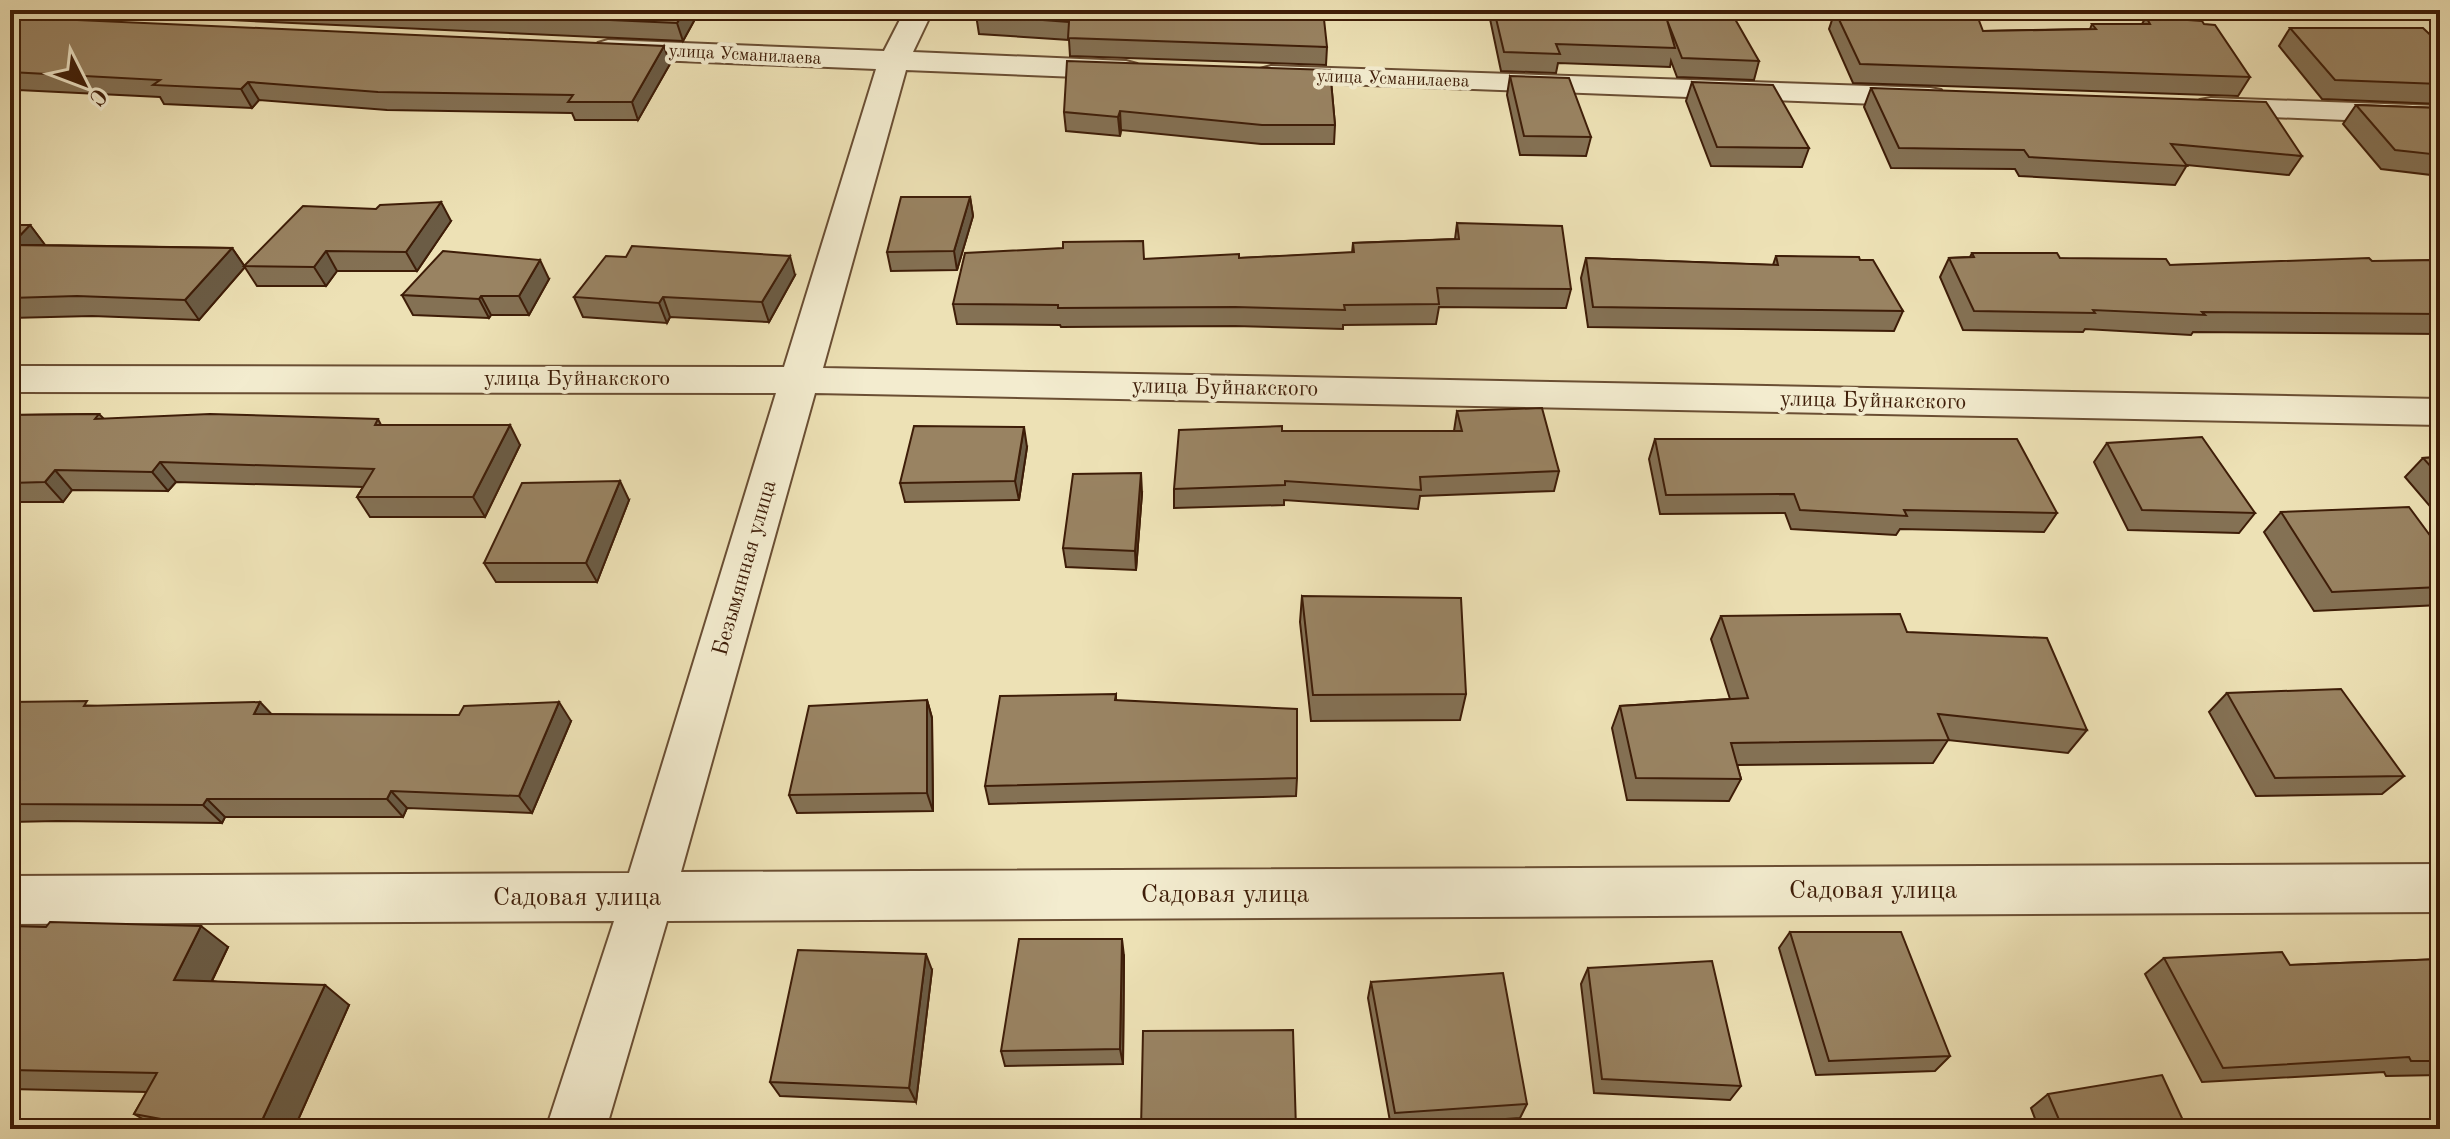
<svg xmlns="http://www.w3.org/2000/svg" width="2450" height="1139" font-family="'Old Standard TT',serif">
<style>
.lines{fill:none;stroke-linecap:round;stroke-linejoin:round}
.minor-casing{stroke:#6a4e33;stroke-width:4}
.minor{fill:#f3eccf;fill-rule:evenodd}
.wall{fill:#847154;stroke:#3e1d08;stroke-width:2}
.shaded-wall{fill:#6b5c45;stroke:#3e1d08;stroke-width:2}
.building{fill:#998362;stroke:#3e1d08;stroke-width:2}
.labels{text-anchor:middle;dominant-baseline:central;stroke-width:8;stroke-linejoin:round;paint-order:stroke}
.far-street-label{font-size:18px;fill:#3e1d08;stroke:#f3eccf}
.street-label{font-size:22px;fill:#3e1d08;stroke:#f3eccf}
.near-street-label{font-size:26px;fill:#3e1d08;stroke:#f3eccf}
</style>
<rect width="100%" height="100%" fill="#ede1b5"/>
<filter id="stains"><feTurbulence type="fractalNoise" baseFrequency=".0025" numOctaves="4"/><feColorMatrix values="0 0 0 0 .2 0 0 0 0 .09 0 0 0 0 .02 0 0 0 .5 -.17"/></filter>
<radialGradient id="worn" r=".72"><stop offset=".6" stop-color="#630" stop-opacity="0"/><stop offset="1" stop-color="#630" stop-opacity=".3"/></radialGradient>
<g class="lines">
<defs>
<g id="minor">
<path d="M905,10H933L913,52L1126,61L1137,64L1141,70L1137,76L1126,79L906,70L823,368L2440,399V425L815,393L681,872L2440,864V912L667,921L606,1129H546L614,921L10,924V876L629,873L776,393L10,392V366L784,367L876,69L608,58L598,55L593,49L598,43L608,40L884,51Z"/>
<path d="M1271,66L1930,88L1941,90L1945,97L1941,104L1930,106L1260,81L1256,75L1260,69Z"/>
<path d="M2211,98L2440,106V124L2200,114L2195,107L2200,100Z"/>
</g>
</defs>
<use href="#minor" class="minor-casing"/>
<use href="#minor" class="minor"/>
</g>
<g class="wall">
<path d="M10,10H700L683,41Z"/>
<path d="M980,10L1327,47L1326,65L1070,56L1069,40L979,34L976,15Z"/>
<path d="M1491,10H1665L1666,16L1759,61L1754,80L1677,77L1671,61L1670,67L1558,63L1556,73L1501,71L1490,19Z"/>
<path d="M1835,11L1983,31L2090,29L2092,24H2142L2146,17L2250,77L2238,96L1853,83L1829,29Z"/>
<path d="M10,17L670,64L638,120H575L572,113L387,110L259,100L252,108L164,104L160,97L18,90L10,96Z"/>
<path d="M2290,28L2440,44V104L2322,99L2279,46Z"/>
<path d="M1330,70L1335,125L1334,144H1261L1121,130L1120,136L1066,131L1064,112Z"/>
<path d="M1510,76L1591,137L1586,156L1520,155L1507,95Z"/>
<path d="M1692,82L1809,148L1802,167L1711,166L1686,101Z"/>
<path d="M1871,88L2302,156L2289,175L2187,165L2175,185L2019,176L2015,169L1891,168L1864,107Z"/>
<path d="M2356,105L2440,108V176L2381,169L2343,124Z"/>
<path d="M970,197L973,216L957,270L891,271L887,252Z"/>
<path d="M376,209L451,221L417,271H337L326,286H257L244,266Z"/>
<path d="M1457,223L1571,289L1566,308L1439,307L1436,324L1343,325V329L1235,326L1061,327L1060,325L957,324L953,304L1144,259L1239,258L1352,253L1353,243L1455,239Z"/>
<path d="M10,225H30L45,245L232,248L245,267L199,320L92,316L10,318Z"/>
<path d="M1972,253L2170,265L2440,260V334L2193,332L2191,335L2085,329L2083,332L1963,330L1940,277L1949,258L1970,257Z"/>
<path d="M1776,256L1860,260L1903,311L1894,331L1588,327L1581,278L1586,258L1773,265Z"/>
<path d="M795,275L769,322L670,317L667,323L583,317L574,297Z"/>
<path d="M549,279L529,315H491L489,318L413,315L402,295Z"/>
<path d="M1457,411L1559,471L1554,491L1420,496L1418,509L1284,500V505L1174,508V489L1282,431H1454Z"/>
<path d="M99,414L104,419H378L381,425L520,445L485,517H370L357,497L363,487L176,482L168,491L72,490L63,502H10V415Z"/>
<path d="M1655,439L2057,513L2044,532L1900,529L1896,535L1791,529L1785,513L1660,514L1649,459Z"/>
<path d="M2107,443L2255,513L2239,533L2128,530L2094,462Z"/>
<path d="M1027,447L1019,500L905,502L900,483Z"/>
<path d="M2440,457V518L2405,477L2423,458Z"/>
<path d="M1142,493L1136,570L1066,567L1063,548Z"/>
<path d="M629,500L597,582H496L484,563Z"/>
<path d="M2281,512L2440,549V605L2314,611L2264,532Z"/>
<path d="M1302,596L1466,694L1460,720L1311,721L1300,622Z"/>
<path d="M1721,616L1907,632L2087,730L2068,753L1948,740L1933,763L1737,765L1741,779L1729,801L1627,800L1612,728L1620,706L1730,699L1711,639Z"/>
<path d="M2227,693L2404,776L2382,794L2256,796L2209,712Z"/>
<path d="M1116,694V700L1297,778L1296,796L989,804L985,786Z"/>
<path d="M927,700L932,718L933,811L797,813L789,795Z"/>
<path d="M10,702L272,714L571,721L532,813L407,808L403,817H225L222,823L57,821L10,822Z"/>
<path d="M10,926L228,947L212,981L349,1005L294,1129H160L134,1114L147,1092L10,1089Z"/>
<path d="M1790,932L1950,1056L1935,1071L1816,1075L1779,948Z"/>
<path d="M1124,956L1123,1064L1005,1066L1001,1051Z"/>
<path d="M2164,958L2290,965L2440,959V1075L2386,1076L2384,1072L2202,1082L2145,974Z"/>
<path d="M1588,968L1741,1086L1730,1100L1594,1093L1581,984Z"/>
<path d="M932,970L916,1102L780,1096L770,1082Z"/>
<path d="M1371,982L1527,1104L1520,1118L1391,1127L1368,998Z"/>
<path d="M2048,1094L2187,1129H2039L2031,1108Z"/>
</g>
<g class="shaded-wall">
<path d="M685,10H700L683,41L677,23Z"/>
<path d="M664,46L670,64L638,120L632,102Z"/>
<path d="M10,79L18,90L10,96Z"/>
<path d="M248,82L259,100L252,108L241,89Z"/>
<path d="M1120,111L1121,130L1120,136L1118,117Z"/>
<path d="M970,197L973,216L957,270L954,251Z"/>
<path d="M441,202L451,221L417,271L406,252Z"/>
<path d="M30,225L45,245H11Z"/>
<path d="M232,248L245,267L199,320L185,300Z"/>
<path d="M326,251L337,271L326,286L314,267Z"/>
<path d="M790,256L795,275L769,322L762,302Z"/>
<path d="M540,260L549,279L529,315L519,296Z"/>
<path d="M481,296L491,315L489,318L479,299Z"/>
<path d="M663,297L670,317L667,323L659,303Z"/>
<path d="M510,425L520,445L485,517L473,497Z"/>
<path d="M1024,427L1027,447L1019,500L1015,481Z"/>
<path d="M160,462L176,482L168,491L152,472Z"/>
<path d="M55,470L72,490L63,502L45,482Z"/>
<path d="M1141,473L1142,493L1136,570L1135,551Z"/>
<path d="M620,481L629,500L597,582L586,563Z"/>
<path d="M927,700L932,718L933,811L927,793Z"/>
<path d="M260,702L277,720L254,714Z"/>
<path d="M559,702L571,721L532,813L519,796Z"/>
<path d="M391,791L407,808L403,817L387,799Z"/>
<path d="M207,799L225,817L222,823L203,805Z"/>
<path d="M201,926L228,947L202,1001L174,980Z"/>
<path d="M1122,939L1124,956L1123,1064L1120,1049Z"/>
<path d="M926,954L932,970L916,1102L909,1088Z"/>
<path d="M325,985L349,1005L294,1129H258Z"/>
</g>
<g class="building">
<path d="M381,10H685L677,23Z"/>
<path d="M980,10H1323L1327,47L1068,38L1069,22L976,15Z"/>
<path d="M1494,10H1665L1666,16L1735,19L1759,61L1682,58L1667,20L1675,48L1556,44L1560,54L1504,52Z"/>
<path d="M1835,11L1978,18L1983,31L2096,29L2092,24H2150L2146,17L2202,21L2204,24L2215,25L2250,77L1860,64Z"/>
<path d="M10,17L664,46L632,102H568L573,95L378,92L248,82L241,89L153,85L160,80L10,72Z"/>
<path d="M2290,28H2423L2440,44V84L2335,80Z"/>
<path d="M1067,61L1330,70L1335,125H1262L1120,111L1118,117L1064,112Z"/>
<path d="M1510,76L1569,78L1591,137L1524,136Z"/>
<path d="M1692,82L1773,85L1809,148L1717,147Z"/>
<path d="M1871,88L2266,102L2302,156L2171,144L2187,166L2029,157L2024,150L1899,148Z"/>
<path d="M2356,105L2440,108V155L2395,150Z"/>
<path d="M901,197H970L954,251L887,252Z"/>
<path d="M441,202L406,252L326,251L314,267L244,266L303,206L376,209L380,205Z"/>
<path d="M1457,223L1562,226L1571,289L1437,288L1439,304L1344,305L1345,310L1235,307L1058,308V305L953,304L965,253L1063,248V242L1143,241L1144,259L1239,254V258L1354,252L1353,243L1459,239Z"/>
<path d="M10,225H30L11,245L232,248L185,300L77,296L10,298Z"/>
<path d="M632,246L790,256L762,302L663,297L659,303L574,297L606,256L626,257Z"/>
<path d="M443,251L540,260L519,296H481L479,299L402,295Z"/>
<path d="M1972,253H2057L2060,258L2166,259L2170,265L2369,258L2372,261L2440,260V314L2202,312L2205,315L2093,310L2095,313L1974,311L1949,258L1974,257Z"/>
<path d="M1776,256L1859,257L1860,260H1873L1903,311L1593,307L1586,258L1778,265Z"/>
<path d="M1542,408L1559,471L1420,477L1421,490L1285,481V485L1174,489L1179,430L1282,426V431H1462L1457,411Z"/>
<path d="M99,414L95,419L210,414L378,419L375,425H510L473,497H357L374,469L160,462L152,472L55,470L45,482L10,483V415Z"/>
<path d="M914,426L1024,427L1015,481L900,483Z"/>
<path d="M2202,437L2255,513L2142,510L2107,443Z"/>
<path d="M1655,439H2017L2057,513L1904,510L1907,516L1800,510L1794,494L1666,495Z"/>
<path d="M2440,457V477L2423,458Z"/>
<path d="M1141,473L1135,551L1063,548L1073,474Z"/>
<path d="M620,481L586,563H484L522,483Z"/>
<path d="M2409,507L2440,549V587L2332,592L2281,512Z"/>
<path d="M1302,596L1461,598L1466,694L1313,695Z"/>
<path d="M1900,614L1907,632L2047,638L2087,730L1938,714L1949,740L1731,743L1741,779L1636,778L1620,706L1748,698L1721,616Z"/>
<path d="M2341,689L2404,776L2275,778L2227,693Z"/>
<path d="M1116,694L1115,700L1297,709V778L985,786L1000,696Z"/>
<path d="M927,700V793L789,795L809,706Z"/>
<path d="M87,701L84,706L260,702L254,714L459,715L464,706L559,702L519,796L391,791L387,799H207L203,805L10,804V702Z"/>
<path d="M50,922L201,926L174,980L325,985L258,1129H215L134,1114L157,1073L10,1070V926L46,927Z"/>
<path d="M1790,932H1901L1950,1056L1829,1061Z"/>
<path d="M1019,939H1122L1120,1049L1001,1051Z"/>
<path d="M798,950L926,954L909,1088L770,1082Z"/>
<path d="M2282,952L2290,965L2440,959V1061H2411L2409,1057L2223,1068L2164,958Z"/>
<path d="M1712,961L1741,1086L1602,1079L1588,968Z"/>
<path d="M1503,973L1527,1104L1395,1113L1371,982Z"/>
<path d="M1293,1030L1296,1129H1141L1143,1031Z"/>
<path d="M2162,1075L2187,1129H2063L2048,1094Z"/>
</g>
<g class="labels">
<g class="far-street-label">
<text transform="translate(745 55) rotate(3)">улица Усманилаева</text>
<text transform="translate(1393 79) rotate(2)">улица Усманилаева</text>
</g>
<g class="street-label">
<text x="577" y="379">улица Буйнакского</text>
<text transform="translate(1225 388) rotate(1)">улица Буйнакского</text>
<text transform="translate(1873 401) rotate(1)">улица Буйнакского</text>
<text transform="translate(745 568) rotate(-74)">Безымянная улица</text>
</g>
<g class="near-street-label">
<text x="1873" y="891">Садовая улица</text>
<text x="1225" y="895">Садовая улица</text>
<text x="577" y="898">Садовая улица</text>
</g>
</g>
<rect width="2450" height="1139" fill="none" stroke="#ede1b5" stroke-width="40"/>
<rect x="12" y="12" width="2426" height="1115" fill="none" stroke="#3e1d08" stroke-width="4"/>
<rect x="20" y="20" width="2410" height="1099" fill="none" stroke="#3e1d08" stroke-width="2"/>
<g transform="translate(84 84) rotate(132)" stroke="#f3eccf" stroke-width="6" paint-order="stroke">
<path d="M0-6L14 30L0 20L-14 30Z" fill="#3e1d08"/>
<text y="-12" font-size="22" font-weight="bold" text-anchor="middle" fill="#3e1d08">С</text>
</g>
<rect width="100%" height="100%" filter="url(#stains)"/>
<rect width="100%" height="100%" fill="url(#worn)"/>
</svg>
